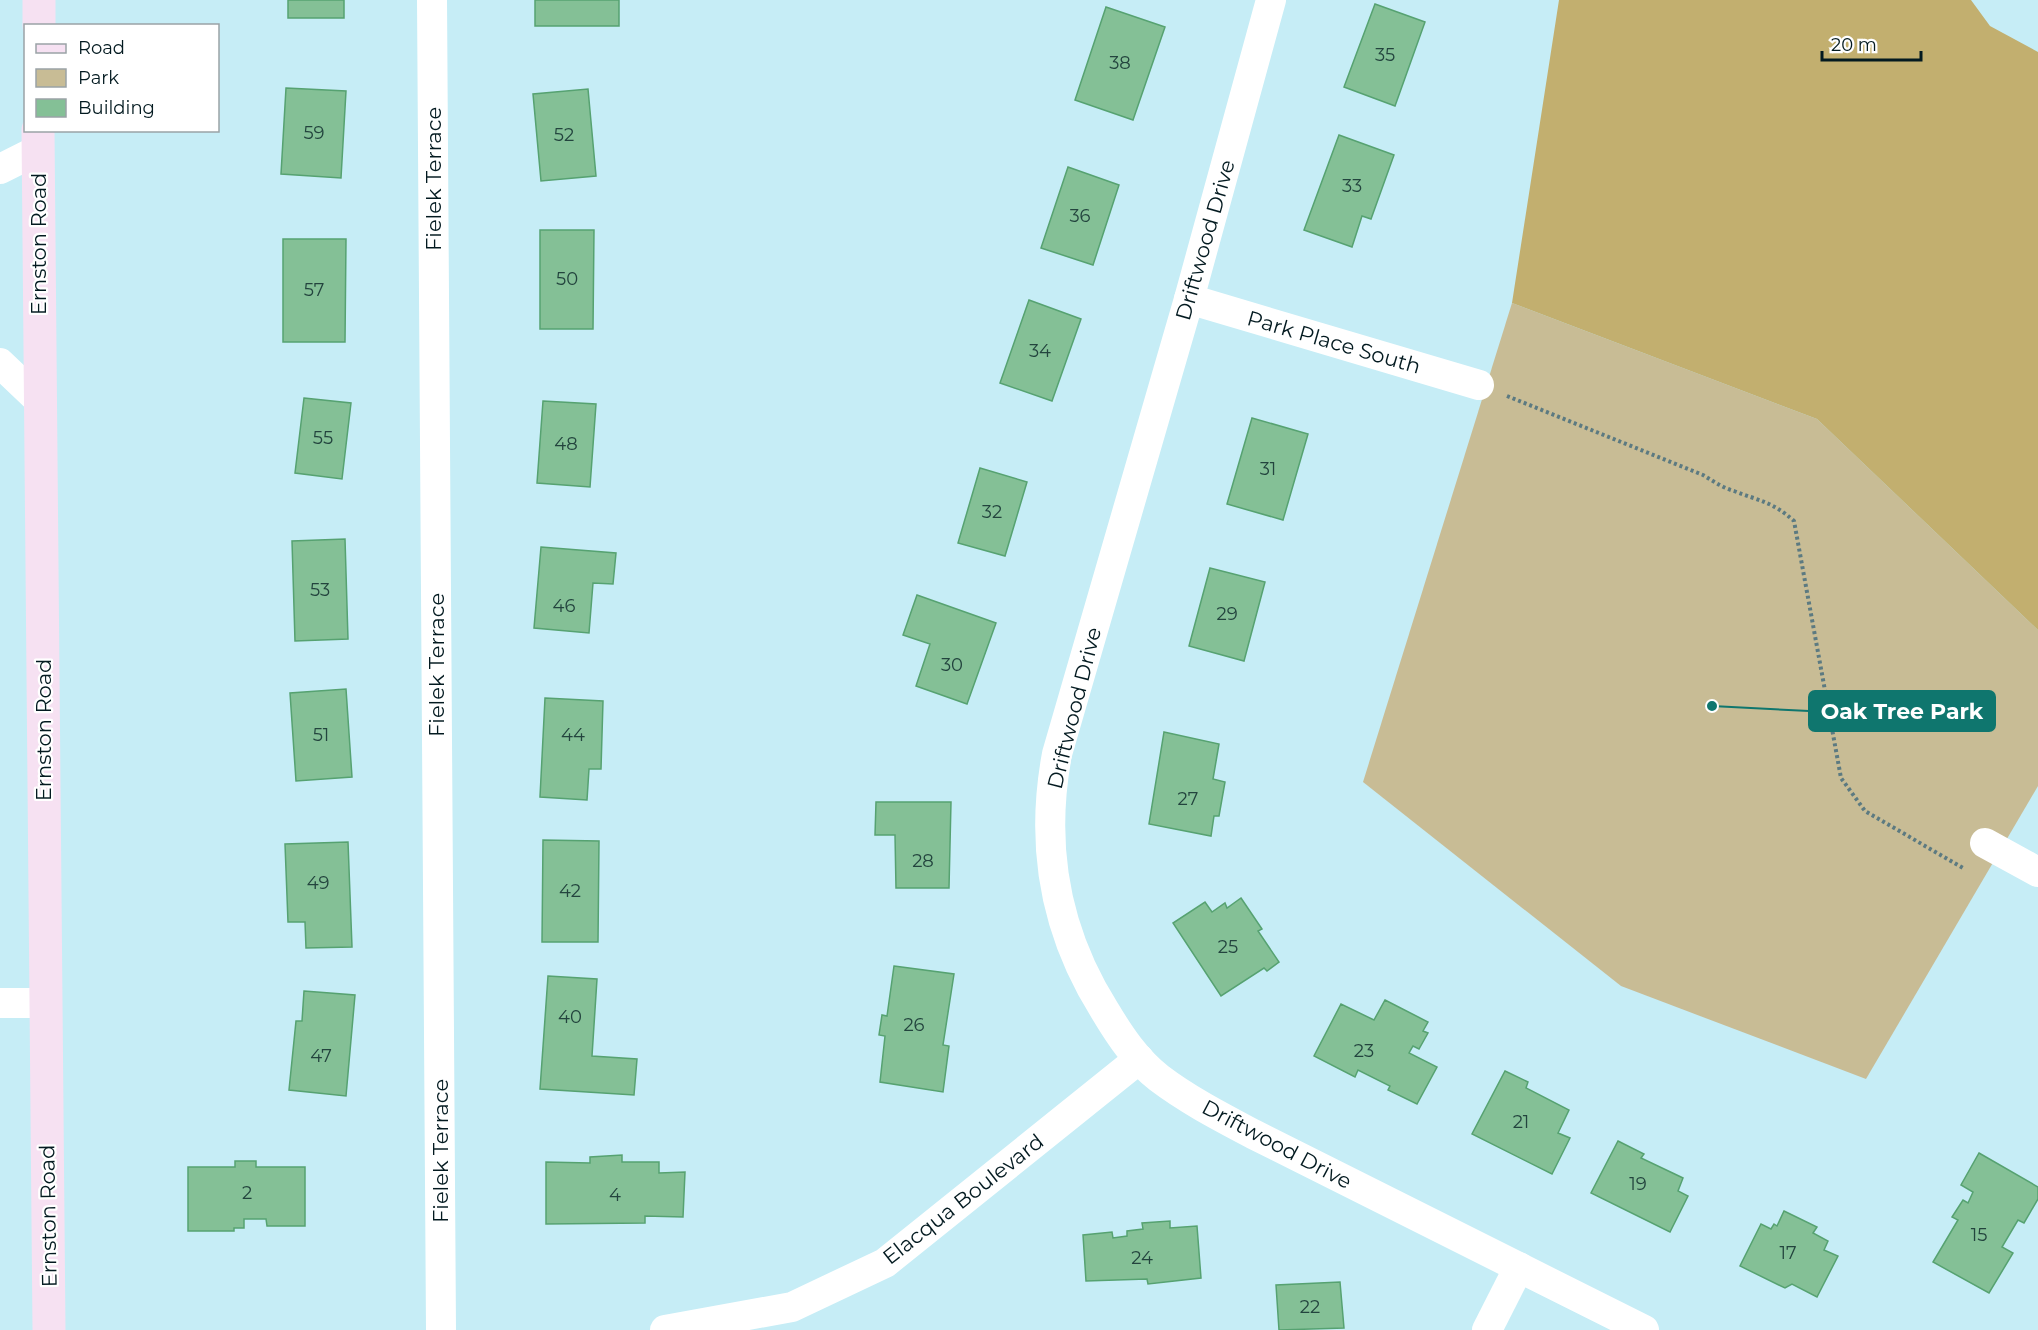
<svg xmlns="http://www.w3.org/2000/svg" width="2038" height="1330" font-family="Montserrat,sans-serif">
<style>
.green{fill:#c8bc95}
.forest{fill:#c2af6f}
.building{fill:#84c096;stroke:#56a271;stroke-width:1.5}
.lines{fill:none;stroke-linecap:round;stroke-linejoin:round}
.path{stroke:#5c7a81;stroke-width:4;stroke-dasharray:3 3;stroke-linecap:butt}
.street{stroke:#fff;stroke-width:30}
.secondary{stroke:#f6e1f2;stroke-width:33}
.labels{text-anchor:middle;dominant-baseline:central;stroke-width:4.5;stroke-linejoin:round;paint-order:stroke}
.number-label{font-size:18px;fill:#23443e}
.street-label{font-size:21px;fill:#031a20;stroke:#fff}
.leader{fill:none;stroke:#0f766e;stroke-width:2}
.callout-dot{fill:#0f766e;stroke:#fff;stroke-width:2}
.callout{fill:#0f766e;stroke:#0f766e;stroke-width:2}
.callout-label{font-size:22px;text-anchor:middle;font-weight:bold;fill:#fff}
</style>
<rect width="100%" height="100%" fill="#c6edf6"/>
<path class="green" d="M1512,303L1817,419L2038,630V786L1866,1079L1621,986L1363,782Z"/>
<path class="forest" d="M1559,0H1971L1990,26L2038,52V630L1817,419L1512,303Z"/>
<g class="building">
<rect x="288" y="0" width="56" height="18"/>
<rect x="535" y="0" width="84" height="26"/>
<path d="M1375,4L1425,22L1395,106L1344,87Z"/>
<path d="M1106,7L1165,27L1133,120L1075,100Z"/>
<path d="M286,88L346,91L341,178L281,174Z"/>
<path d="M588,89L596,176L541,181L533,94Z"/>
<path d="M1339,135L1394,155L1371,219L1362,216L1352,247L1304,230Z"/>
<path d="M1068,167L1119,185L1093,265L1041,248Z"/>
<path d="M540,230H594L593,329H540Z"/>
<path d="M283,239H346L345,342H283Z"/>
<path d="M1029,300L1081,319L1052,401L1000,383Z"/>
<path d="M304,398L351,403L342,479L295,473Z"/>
<path d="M543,401L596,404L590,487L537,483Z"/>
<path d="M1252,418L1308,434L1283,520L1227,504Z"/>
<path d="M980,468L1027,482L1005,556L958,543Z"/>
<path d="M345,539L348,639L295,641L292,541Z"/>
<path d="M541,547L616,553L613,584L593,583L589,633L534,628Z"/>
<path d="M1210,568L1265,582L1244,661L1189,646Z"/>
<path d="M917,595L996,623L967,704L916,686L930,644L903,635Z"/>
<path d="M346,689L352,777L296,781L290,693Z"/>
<path d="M545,698L603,701L601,769H589L587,800L540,797Z"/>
<path d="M1164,732L1219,744L1213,779L1225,782L1219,816H1214L1211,836L1149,824Z"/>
<path d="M876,802H951L949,888H896L895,835H875Z"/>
<path d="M543,840L599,841L598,942H542Z"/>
<path d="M348,842L352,947L306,948L305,922H288L285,844Z"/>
<path d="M1241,898L1262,929L1258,931L1279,962L1267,971L1264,968L1221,996L1173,923L1205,902L1212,912L1225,903L1227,908Z"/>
<path d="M894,966L954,974L943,1045L949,1046L943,1092L880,1082L885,1036L879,1035L882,1015L887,1016Z"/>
<path d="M548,976L597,979L592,1056L637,1059L634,1095L540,1089Z"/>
<path d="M304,991L355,995L346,1096L289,1090L296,1021H302Z"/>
<path d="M1385,1000L1428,1022L1423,1031L1428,1033L1419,1049L1413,1046L1409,1053L1437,1067L1417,1104L1388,1090L1390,1086L1358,1070L1355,1077L1314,1056L1341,1004L1374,1020Z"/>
<path d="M1505,1071L1528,1082L1526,1088L1569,1110L1558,1133L1570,1138L1552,1174L1472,1134Z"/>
<path d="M1618,1141L1644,1154L1641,1158L1683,1178L1678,1191L1688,1196L1670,1232L1591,1193Z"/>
<path d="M1979,1153L2038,1187V1199L2024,1223L2018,1220L2002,1247L2013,1253L1989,1293L1933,1262L1958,1220L1952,1217L1963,1200L1968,1203L1973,1192L1961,1185Z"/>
<path d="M622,1155V1162H659V1173L685,1172L683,1217L645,1216V1223L546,1224V1162L590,1163V1157Z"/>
<path d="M235,1161H256V1167H305V1226H267L266,1219H244V1228H234V1231H188V1167H235Z"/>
<path d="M1784,1211L1817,1227L1813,1233L1828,1241L1824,1250L1838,1256L1817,1297L1792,1284L1785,1288L1740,1266L1761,1224L1771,1229L1774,1224L1777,1226Z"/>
<path d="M1170,1221V1228L1197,1226L1201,1278L1148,1284L1147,1279L1086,1281L1083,1235L1112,1232L1113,1238L1127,1236V1231L1143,1229L1142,1223Z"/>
<path d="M1340,1282L1344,1328L1279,1330L1276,1285Z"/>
</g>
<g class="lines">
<path class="path" d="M1507,396L1703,475C1713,481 1723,488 1734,491C1760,501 1773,502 1794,521L1841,778L1865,811L1963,868"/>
<g class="street">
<path d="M432,0L441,1330"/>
<path d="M1271,0L1189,299L1057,754C1040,845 1055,932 1105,1011C1120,1036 1136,1060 1159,1078C1188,1100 1221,1117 1253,1134L1644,1330"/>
<path d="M0,169L38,150"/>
<path d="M1189,299L1479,385"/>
<path d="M0,363L40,401"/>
<path d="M1985,843L2038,872"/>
<path d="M0,1003H45"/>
<path d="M665,1330L792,1307L885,1263L1139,1059"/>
<path d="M1487,1330L1519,1267"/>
</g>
<g class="secondary">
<path d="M39,26V0"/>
<path d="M38,130L49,1330"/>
</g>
</g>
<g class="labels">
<g class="number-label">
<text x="1385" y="55">35</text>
<text x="1120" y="63">38</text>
<text x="314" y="133">59</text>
<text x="564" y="135">52</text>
<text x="1352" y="186">33</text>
<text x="1080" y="216">36</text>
<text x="567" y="279">50</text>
<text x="314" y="290">57</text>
<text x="1040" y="351">34</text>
<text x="323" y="438">55</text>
<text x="566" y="444">48</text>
<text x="1268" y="469">31</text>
<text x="992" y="512">32</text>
<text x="320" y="590">53</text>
<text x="564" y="606">46</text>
<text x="1227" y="614">29</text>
<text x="952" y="665">30</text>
<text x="321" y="735">51</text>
<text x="573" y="735">44</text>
<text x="1188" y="799">27</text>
<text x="923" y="861">28</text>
<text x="318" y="883">49</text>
<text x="570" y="891">42</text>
<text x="1228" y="947">25</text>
<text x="570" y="1017">40</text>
<text x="914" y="1025">26</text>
<text x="1364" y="1051">23</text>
<text x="321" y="1056">47</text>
<text x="1521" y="1122">21</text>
<text x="1638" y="1184">19</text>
<text x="247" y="1193">2</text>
<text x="615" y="1195">4</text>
<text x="1979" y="1235">15</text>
<text x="1788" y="1253">17</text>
<text x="1142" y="1258">24</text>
<text x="1310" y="1307">22</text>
</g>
<g class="street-label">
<text transform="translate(433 179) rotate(-90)">Fielek Terrace</text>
<text transform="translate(1205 240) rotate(-74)">Driftwood Drive</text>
<text transform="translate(38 244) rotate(-90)">Ernston Road</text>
<text transform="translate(1334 342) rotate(16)">Park Place South</text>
<text transform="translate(436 665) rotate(-90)">Fielek Terrace</text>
<text transform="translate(1074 708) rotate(-76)">Driftwood Drive</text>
<text transform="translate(43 730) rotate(-90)">Ernston Road</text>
<text transform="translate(1277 1144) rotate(28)">Driftwood Drive</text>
<text transform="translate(440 1151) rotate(-90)">Fielek Terrace</text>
<text transform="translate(963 1199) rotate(-38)">Elacqua Boulevard</text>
<text transform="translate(48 1216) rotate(-91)">Ernston Road</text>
</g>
</g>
<path class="leader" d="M1712 706L1809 711"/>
<circle class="callout-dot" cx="1712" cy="706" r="6"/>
<rect class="callout" x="1809" y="691" width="186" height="40" rx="6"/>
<g class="callout-label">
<text x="1902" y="719">Oak Tree Park</text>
</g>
<rect x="24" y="24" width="195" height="108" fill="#ffffff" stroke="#9aa3a6" stroke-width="1.5"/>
<rect x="36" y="44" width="30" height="9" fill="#f6e1f2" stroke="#9aa3a6" stroke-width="1.5"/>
<text x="78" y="54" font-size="18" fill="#031a20">Road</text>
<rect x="36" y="69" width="30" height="18" fill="#c8bc95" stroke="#9aa3a6" stroke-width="1.5"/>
<text x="78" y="84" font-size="18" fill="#031a20">Park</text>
<rect x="36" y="99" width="30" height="18" fill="#84c096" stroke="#9aa3a6" stroke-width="1.5"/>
<text x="78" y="114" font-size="18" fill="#031a20">Building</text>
<path d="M1822 51v9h99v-9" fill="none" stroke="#031a20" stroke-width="3"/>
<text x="1831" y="51" font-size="18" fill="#031a20" stroke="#ffffff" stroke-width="4.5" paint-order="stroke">20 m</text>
</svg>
